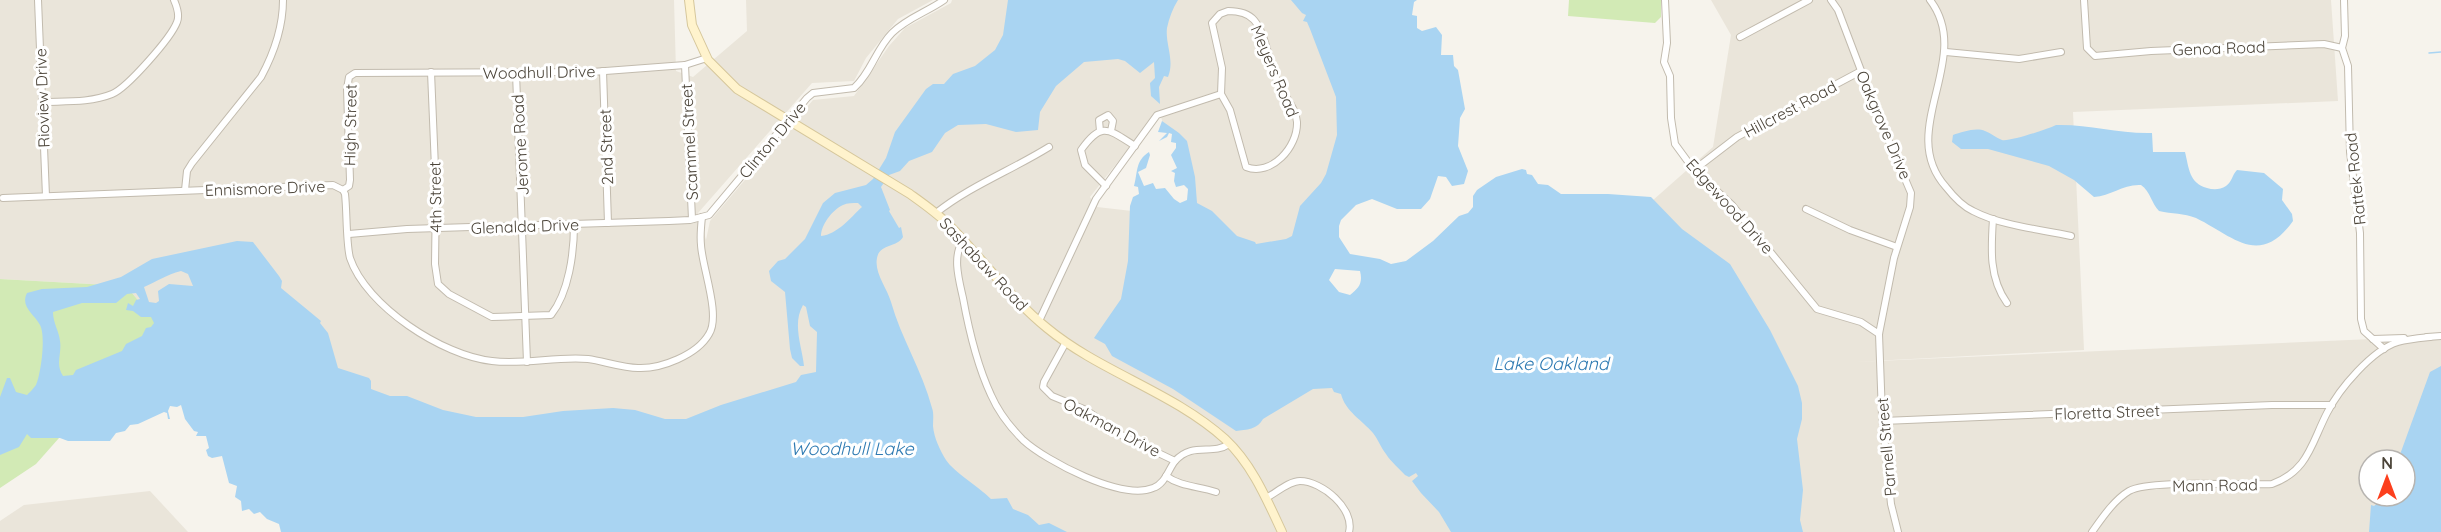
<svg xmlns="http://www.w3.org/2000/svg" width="2441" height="532" font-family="Quicksand,sans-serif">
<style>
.residential{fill:#eae5da;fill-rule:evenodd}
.green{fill:#d2eab5}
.water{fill:#a9d4f2;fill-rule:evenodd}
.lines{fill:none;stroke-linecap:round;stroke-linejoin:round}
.stream{stroke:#a9d4f2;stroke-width:1.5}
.street-casing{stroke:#c2bbae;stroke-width:8}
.secondary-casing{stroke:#d6c79b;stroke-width:10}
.street{stroke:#fff;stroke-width:6}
.secondary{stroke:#fff3cd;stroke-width:8}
.labels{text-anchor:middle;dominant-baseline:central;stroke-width:6;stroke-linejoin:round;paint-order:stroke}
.street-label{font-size:16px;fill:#4b4439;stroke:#fff}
.water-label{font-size:18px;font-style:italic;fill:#2e7ab2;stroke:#fff}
</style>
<rect width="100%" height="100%" fill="#f6f3ec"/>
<g class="residential">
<path d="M0,0H674L676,71L693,77L747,31L746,0H933L898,19L866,58L854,81L812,83L698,213L706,240L710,221L813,100L854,96L889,46L905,28L951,3L952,0H1331L1343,169L1266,291L1503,532H1000L842,371L708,470L330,438L159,325L126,286L0,279ZM1159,110L1164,127L1177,137L1188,178L1193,218L1097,207L1090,197Z"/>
<path d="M1711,0H2331L2338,101L2073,112L2084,350L1854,362L2441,336V532H1764L1600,247L1713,147L1731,35ZM2369,460H2405V496H2369Z"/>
<path d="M150,491L188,532H0V521L24,505Z"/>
</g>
<g class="green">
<path d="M1569,0H1661V17L1655,23L1568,16Z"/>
<path d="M0,279L126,286L159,325L36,464L0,488Z"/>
</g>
<g class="water">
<path d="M1008,0H1178C1173,8 1169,18 1167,28C1165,44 1175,60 1168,77L1164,76L1159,87L1160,104L1151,96L1150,83L1155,78L1154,62L1140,73L1125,61L1118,59L1084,62L1056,86L1040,112L1038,130L1016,132L986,124L958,125L945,133L932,152L909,161L900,171L889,175L881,187L890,210L889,211L899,228L901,227L903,237C897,248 880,243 877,258C874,273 887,288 891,302C901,338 922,370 932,408C934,413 933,420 933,426C934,438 940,450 946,460C954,472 979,487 991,499L1007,498L1013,509L1028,515L1039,525L1049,523L1067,532H281L279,524L267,519L260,512L254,514L249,509L242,511L241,501L235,497L237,486L229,483L222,456L212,458L208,456L206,450L209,448L206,436H196L198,432L194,431L185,419L181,405L177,407L170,406L168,411L170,419H168L167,413L164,412L138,424L130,425L125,431L116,433L110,441H68L60,438H31L27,434L19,447L0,455V397L7,378H10L16,392L27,395C30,392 33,389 36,385C41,374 46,336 40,325C34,314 20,307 27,293L42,289L87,287L121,277L152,259L237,241L253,242L279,276L282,281L281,288L321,321L320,323L328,333L338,368L369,378L371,381V389L390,396H407L443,410L476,417H523L563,411L613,408L635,410L665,419H686L721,405L796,382L801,375L816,372L817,332L810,326L806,307L803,305C792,324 802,346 804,366H800L792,358L790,349L785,292L771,281L769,271L778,261L785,259L805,239L823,203L835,193L866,185L873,179L886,158L895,132L926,89L933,84H944L953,74L975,66L995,50L1003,35ZM858,203L862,207C850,218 838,234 821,236C821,225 832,210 843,205C847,203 853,203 858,203ZM181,271L188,274L193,286L169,284L158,291L159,301L156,303L149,302L144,287C158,281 166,275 181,271ZM136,293L140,299L136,300L133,306L128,303L126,310L133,311L141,317H151L154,323L151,327L146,328L142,336L126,344L122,351L76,370L73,375L63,376C55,364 62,354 60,341C59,331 53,323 53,312L82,303H116L127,294Z"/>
<path d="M1291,0H1417L1414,2L1412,15L1417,16V28L1422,31L1436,27L1442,35L1441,55H1453L1454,66L1458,70L1465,109L1460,118L1458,146L1468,171L1464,184L1452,186L1446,177L1438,176L1430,199L1421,209H1397L1372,199L1356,205L1341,220L1339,226V237L1350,254L1380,259L1391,264L1406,261L1433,241L1459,216L1468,213L1473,207V196L1477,190L1496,177L1522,169L1526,170L1527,174L1532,175L1538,184L1548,185L1561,194H1608L1651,197L1682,229L1730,264L1770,330L1798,386L1802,403V419L1797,439L1803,490L1800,520L1803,532H1451L1439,512L1421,493L1412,481L1418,476L1416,473L1409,477L1405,475C1399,468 1391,462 1386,454C1381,448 1378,439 1373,433C1363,421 1345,411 1341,394L1334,392L1332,388L1313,389L1263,419C1258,429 1246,430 1236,431L1173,389L1112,356L1105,344L1094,338L1121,299L1128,261L1130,206L1133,197L1139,194L1138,187L1134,186C1138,172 1135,161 1149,152L1150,155L1146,168L1138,172L1144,186L1153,183L1156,189L1165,188L1174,199L1180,203L1187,200L1188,189L1184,185L1176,187L1174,181L1175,173L1171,171L1177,168L1171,155L1176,148V143L1171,142L1172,134L1169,133L1167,137L1159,141L1167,133L1158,132L1162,121L1179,133L1187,141L1195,177L1197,203L1212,211L1237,236L1255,242L1256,244L1286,239L1292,236L1300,206L1321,183L1326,174L1337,135L1336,97L1310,29L1307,22L1303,21L1306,15L1302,13ZM1335,269L1360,271C1363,283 1359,288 1350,295L1339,292L1329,280Z"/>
<path d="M2056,125C2088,124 2119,134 2152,133L2153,152H2185C2189,168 2189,183 2207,188C2213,190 2220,190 2226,186C2232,182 2232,175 2237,170L2264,173L2283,189L2282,200L2292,214L2293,221C2259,268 2233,236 2196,218C2184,213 2172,214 2159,211C2151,203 2151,192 2141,185C2123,184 2111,196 2094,197L2074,180L2049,166L1988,149H1961L1952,142L1953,135C1962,132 1976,127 1985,131C1991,133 1996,138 2002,140C2009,142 2048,129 2056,125Z"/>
<path d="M2441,366V532H2369L2371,505L2374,506L2386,496H2405V460H2398L2430,372Z"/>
</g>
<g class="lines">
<path class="stream" d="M2429,53L2441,52"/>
<defs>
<g id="street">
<path d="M38,0L46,196"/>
<path d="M1665,0L1667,43L1664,62L1670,76L1671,118L1675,144L1694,170L1732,205L1817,309L1861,322L1879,334"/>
<path d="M1831,0L1838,10L1879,118L1911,193L1910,207L1894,258L1879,334L1882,415L1891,504L1898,532"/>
<path d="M1930,0C1975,59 1895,130 1946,187C1953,196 1962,206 1973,211C2002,226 2039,229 2071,236"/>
<path d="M2084,0L2087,48L2095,56L2151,51L2324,44L2342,48"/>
<path d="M2344,0L2345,36L2342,48L2348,66L2350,152L2360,233L2361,319L2364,331L2384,349"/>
<path d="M1228,11C1237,11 1248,13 1254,20C1267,35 1269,66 1279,85C1285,97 1296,108 1297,122C1298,147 1271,177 1246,167L1230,110L1221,94L1222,68L1212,23L1220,14Z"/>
<path d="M1740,37L1809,0"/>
<path d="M1946,52L2019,59L2061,52"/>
<path d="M685,65L692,219"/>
<path d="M603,71L608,223"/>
<path d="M431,72L436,192L435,264L438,284L449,294L492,317L551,315C569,292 574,253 574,224"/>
<path d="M516,73L527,362"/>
<path d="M42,102C65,101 90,103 112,94C127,88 171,38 177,22C180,15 177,7 174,0"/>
<path d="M1100,131L1099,120L1108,115L1113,121L1111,131"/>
<path d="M1694,170L1737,137L1861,71"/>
<path d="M1106,186L1085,165L1081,150C1102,121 1108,129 1135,146"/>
<path d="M185,190L187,171L192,163L261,77C274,53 283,28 283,0"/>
<path d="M343,190L349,186L350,180L347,89L349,77L355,73L592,72L685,65L707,58"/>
<path d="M3,198L333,185L343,190L345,194C347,211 346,243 350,258C366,306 443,356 492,361C524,365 557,356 588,359C603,361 623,368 638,368C661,369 697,355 709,334C721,315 702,267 701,245C700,236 701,226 702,217"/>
<path d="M1806,209L1850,230L1897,247"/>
<path d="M936,213C970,186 1012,170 1049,147"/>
<path d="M1993,219C1991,249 1989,278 2007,303"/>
<path d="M349,234L407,229L669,221L690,220L709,215L807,98L813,93L854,88C871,73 876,49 892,33C907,18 927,12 944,0"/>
<path d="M963,241C952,256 959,280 963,298C969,331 977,365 991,395C998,411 1011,428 1023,440C1046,461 1122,501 1153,488C1165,484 1168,470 1175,461"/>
<path d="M1039,321L1096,199L1157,115L1221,94"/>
<path d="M2427,337L2441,336"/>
<path d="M2373,339L2404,338"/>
<path d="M1066,342L1044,382L1043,387L1052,396L1086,410L1123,436L1175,461C1193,441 1212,456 1229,444"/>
<path d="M1883,421L2272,405H2332"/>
<path d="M1166,476C1181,487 1199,486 1216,492"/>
<path d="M1266,498C1276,493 1289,481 1300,481C1322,481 1355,509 1349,532"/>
<path d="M2092,532C2102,518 2114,500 2129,491C2150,479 2242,486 2272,484C2308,471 2311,444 2327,413C2339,389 2372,350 2398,342C2408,339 2420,338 2430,337"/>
</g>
<path id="secondary" d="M689,0L692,25L708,60L737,89L910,194C924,204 937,213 949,225C983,259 1010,298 1047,328C1100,372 1173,392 1225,439C1252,464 1267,500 1282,532"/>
</defs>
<use href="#street" class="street-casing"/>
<use href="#secondary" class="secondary-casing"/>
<use href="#street" class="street"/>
<use href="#secondary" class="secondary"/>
</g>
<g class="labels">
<g class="street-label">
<text transform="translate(2219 48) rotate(-2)">Genoa Road</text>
<text transform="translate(1275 71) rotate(67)">Meyers Road</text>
<text transform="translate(539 72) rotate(-1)">Woodhull Drive</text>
<text transform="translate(42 98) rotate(-92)">Rioview Drive</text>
<text transform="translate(1790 109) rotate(-28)">Hillcrest Road</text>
<text transform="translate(350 125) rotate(-89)">High Street</text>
<text transform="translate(1884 125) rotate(67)">Oakgrove Drive</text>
<text transform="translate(772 140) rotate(-50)">Clinton Drive</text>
<text transform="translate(689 142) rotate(-93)">Scammel Street</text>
<text transform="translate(520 145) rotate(-93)">Jerome Road</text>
<text transform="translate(606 147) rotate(-92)">2nd Street</text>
<text transform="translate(2355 179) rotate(-96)">Rattek Road</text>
<text transform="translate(265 188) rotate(-2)">Ennismore Drive</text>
<text transform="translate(435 197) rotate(-91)">4th Street</text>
<text transform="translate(1730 206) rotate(48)">Edgewood Drive</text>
<text transform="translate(525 226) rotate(-2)">Glenalda Drive</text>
<text transform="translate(984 264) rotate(47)">Sashabaw Road</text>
<text transform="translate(2107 412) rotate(-2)">Floretta Street</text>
<text transform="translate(1112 427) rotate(28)">Oakman Drive</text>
<text transform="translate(1886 447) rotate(-95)">Parnell Street</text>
<text transform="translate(2215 485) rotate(-1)">Mann Road</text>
</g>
<g class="water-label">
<text x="1551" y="363">Lake Oakland</text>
<text x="852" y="448">Woodhull Lake</text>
</g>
</g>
<g transform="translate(2387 478)"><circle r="28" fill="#ffffff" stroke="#b7b4b0" stroke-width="1.5"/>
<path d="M0-4.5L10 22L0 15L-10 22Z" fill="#fc3f1d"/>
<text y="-9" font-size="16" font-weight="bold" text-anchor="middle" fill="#4b4439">N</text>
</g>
</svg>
